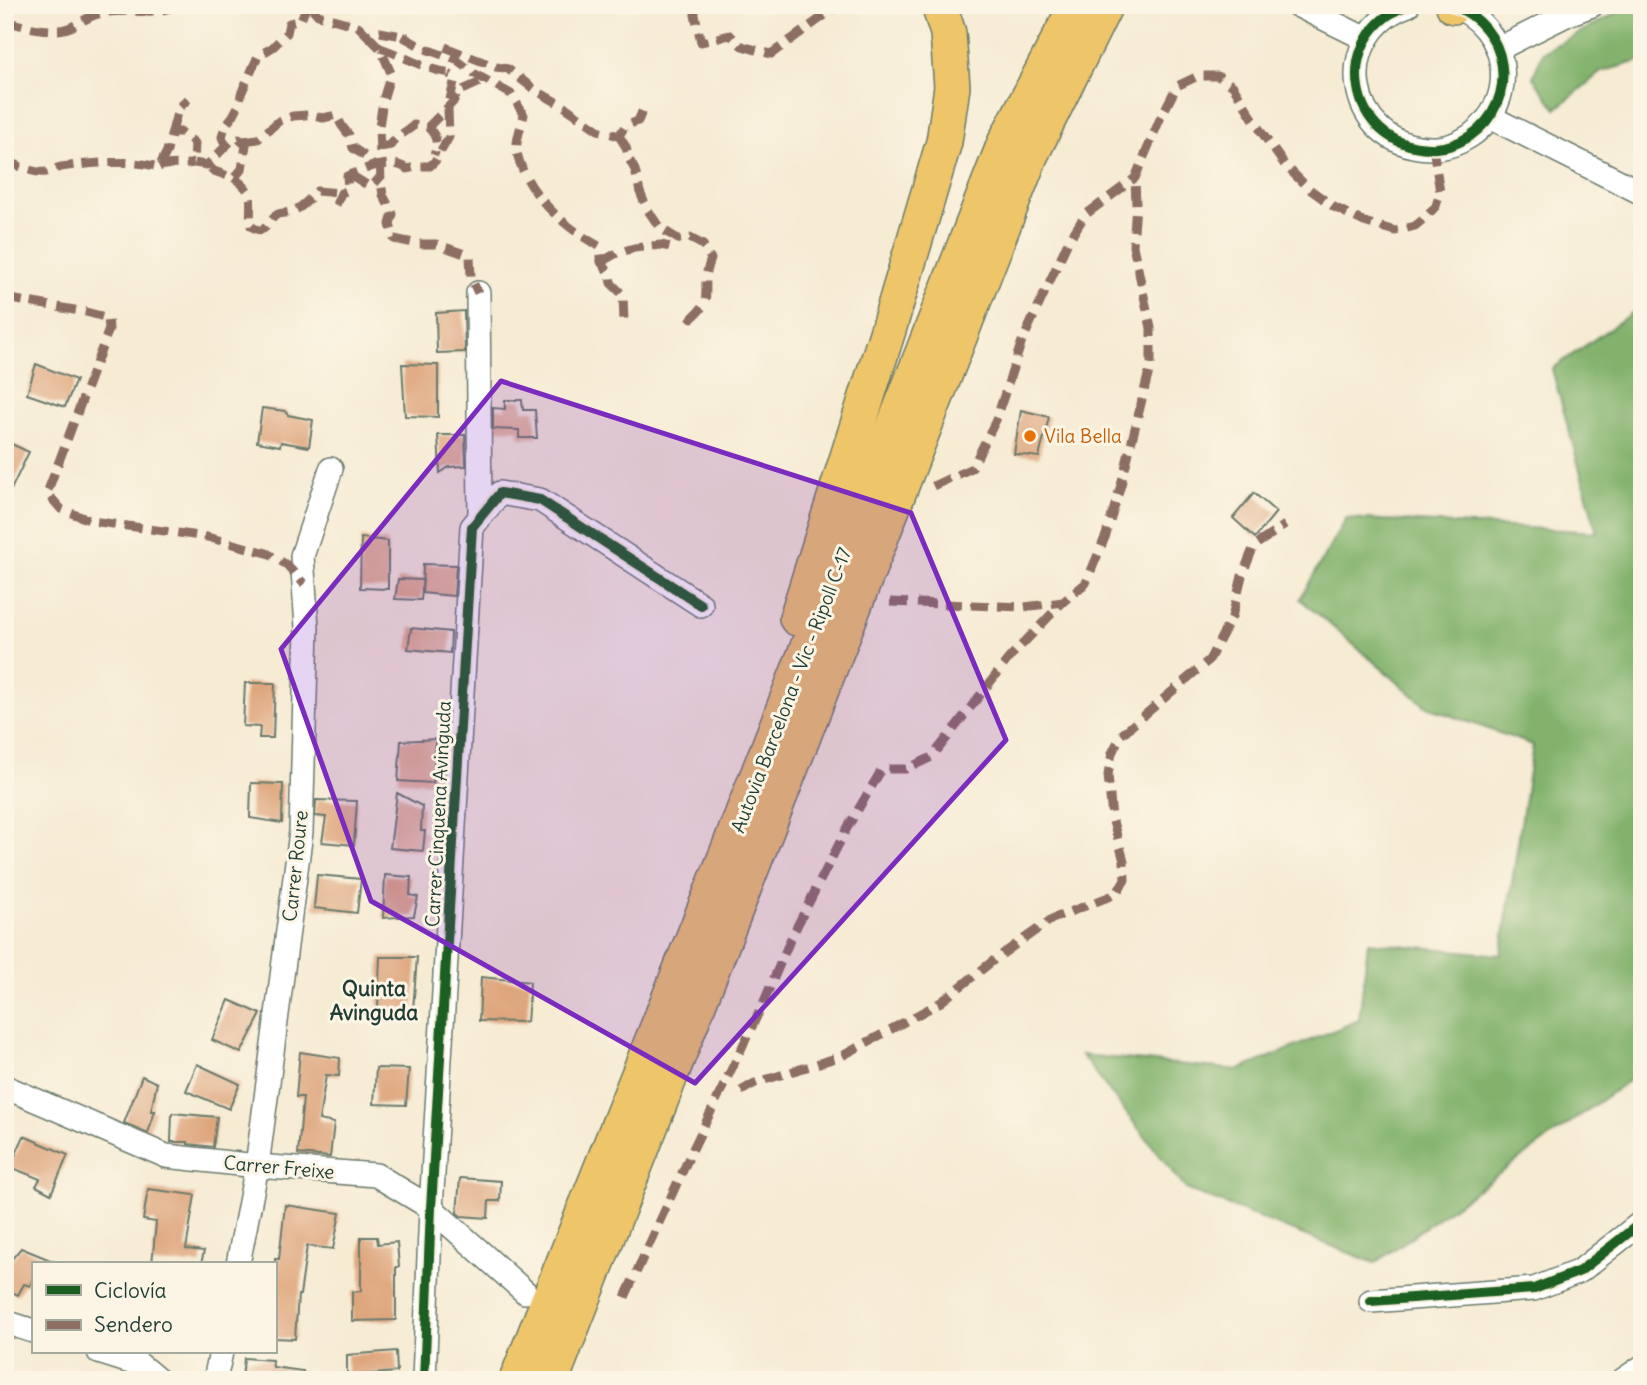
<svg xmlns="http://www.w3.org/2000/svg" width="1647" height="1385" font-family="Delius,sans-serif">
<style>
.forest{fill:#82b26c;stroke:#507850;stroke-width:2}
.building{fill:#dea67d}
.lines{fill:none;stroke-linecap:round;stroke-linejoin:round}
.minor-casing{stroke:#6a7a6c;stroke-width:26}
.highway-casing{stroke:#6a7a6c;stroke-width:38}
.minor{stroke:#fff;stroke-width:23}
.highway{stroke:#eec569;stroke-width:35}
.quiet{stroke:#8d6e63;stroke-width:9;stroke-dasharray:18 9;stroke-linecap:butt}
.cycleway-casing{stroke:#fcf5e5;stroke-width:15}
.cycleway{stroke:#1b5e20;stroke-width:10}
.marked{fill:#7b2cbf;fill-opacity:0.2;stroke:#7b2cbf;stroke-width:5;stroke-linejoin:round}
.food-dot{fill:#e8710a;stroke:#fcf5e5;stroke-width:2.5}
.labels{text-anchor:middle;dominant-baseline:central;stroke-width:6;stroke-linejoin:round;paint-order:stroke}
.food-label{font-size:19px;fill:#c56008;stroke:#fcf5e5;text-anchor:start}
.street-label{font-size:19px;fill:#1f3d34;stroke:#fcf5e5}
.neighbourhood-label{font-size:21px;font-weight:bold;fill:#1f3d34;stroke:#fcf5e5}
</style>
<rect width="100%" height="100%" fill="#fcf5e5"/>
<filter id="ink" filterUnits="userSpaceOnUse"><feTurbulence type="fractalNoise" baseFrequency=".0143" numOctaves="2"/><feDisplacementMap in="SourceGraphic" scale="14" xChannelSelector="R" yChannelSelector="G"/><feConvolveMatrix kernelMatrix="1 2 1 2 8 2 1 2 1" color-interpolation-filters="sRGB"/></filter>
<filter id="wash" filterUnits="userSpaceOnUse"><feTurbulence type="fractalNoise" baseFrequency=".00686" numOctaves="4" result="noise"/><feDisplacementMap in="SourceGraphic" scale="28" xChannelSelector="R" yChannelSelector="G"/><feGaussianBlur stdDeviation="1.57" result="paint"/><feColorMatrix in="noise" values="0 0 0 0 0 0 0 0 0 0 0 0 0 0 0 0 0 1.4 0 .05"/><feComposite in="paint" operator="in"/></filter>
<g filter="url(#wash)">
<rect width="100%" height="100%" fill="#f6ebd3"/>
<g class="forest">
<path d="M1642,5V60L1601,72L1556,109L1533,77L1543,52L1624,9Z"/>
<path d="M1642,306V1074L1639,1073L1375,1263L1186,1189L1081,1055L1239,1070L1359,1020L1368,942L1501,955L1533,745L1427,707L1300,599L1346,518L1597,532L1552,369Z"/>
</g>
<g id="blocks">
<g class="building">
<path d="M464,311L465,352L437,353L436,313Z"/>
<path d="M36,364L76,380L65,407L27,394Z"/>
<path d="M402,364L438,365V417L405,416Z"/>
<path d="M505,400H522L523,410H535L537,438H519V430L493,429V408L505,409Z"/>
<path d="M262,408L285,411L288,415L313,420L309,447L281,442L280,446L257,442Z"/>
<path d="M1021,410L1049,417L1039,457L1014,454Z"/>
<path d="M438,435H465L466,466L449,467L440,473Z"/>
<path d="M5,441L29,452L5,502Z"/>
<path d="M1254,493L1276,512L1255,538L1233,518Z"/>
<path d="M361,538L388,541V589L360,588Z"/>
<path d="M423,564L456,565L454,596L422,593Z"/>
<path d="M398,579L423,580L421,600L395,599Z"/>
<path d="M411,628L451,632L450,653L408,649Z"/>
<path d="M245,683H275L273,738H259L260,727L243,726Z"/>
<path d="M436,739L433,783L398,781L401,741Z"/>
<path d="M251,783L283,784L282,823L250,818Z"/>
<path d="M397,793L422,806L421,831H425L423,851L390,848Z"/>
<path d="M316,800L357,801L354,845L322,842L326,817L315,816Z"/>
<path d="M317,875L361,879L357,913L314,908Z"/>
<path d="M385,875L411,877L410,895L418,897L414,916L383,918Z"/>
<path d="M380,957H417L413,1010L378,1008Z"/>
<path d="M481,977L530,982L527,1022L479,1021Z"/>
<path d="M229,1000L261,1014L241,1053L212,1040Z"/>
<path d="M300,1052L340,1058L339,1076L326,1075L319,1120L334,1123L330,1157L298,1154L303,1097H296Z"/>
<path d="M197,1064L240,1084L229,1109L186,1091Z"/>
<path d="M376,1068L409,1069L406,1105L374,1104Z"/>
<path d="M142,1076L157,1083L151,1111H155L148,1133L124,1123Z"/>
<path d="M172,1113L217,1117L213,1147L188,1144V1142H171Z"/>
<path d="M24,1136L68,1155L51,1194L36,1186L40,1179L10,1167Z"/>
<path d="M460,1178L501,1181L500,1201H489L488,1218L461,1216L457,1213Z"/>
<path d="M148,1189L195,1195L186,1249L204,1251L201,1264H152L156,1222L143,1220Z"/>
<path d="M285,1205L340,1213L333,1249L307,1246L300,1295H298L295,1339L275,1338V1259H279Z"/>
<path d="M361,1237H377L378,1244L397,1242L399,1267H396V1320L352,1321V1292L361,1291Z"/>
<path d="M21,1248L60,1264H33V1277L30,1286L24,1284L18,1295L5,1289V1267Z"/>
<path d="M396,1351L397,1372L347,1376V1355Z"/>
<path d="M244,1358L272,1360L273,1367L303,1371L302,1380H242Z"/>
</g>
</g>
</g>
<g filter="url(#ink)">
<use href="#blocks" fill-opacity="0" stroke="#6a7a6c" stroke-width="2"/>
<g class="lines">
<defs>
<g id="minor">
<path d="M1297,5L1366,39"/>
<path d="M1408,5C1329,34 1346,146 1430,148C1444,149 1458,144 1470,136C1521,101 1510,25 1451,5"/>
<path d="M1498,49L1568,14L1592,5"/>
<path d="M1490,117L1642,193"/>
<path d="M478,293L480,517"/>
<path d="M5,1087L166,1156L257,1166L376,1175L431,1208L525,1292"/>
<path d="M238,1264L257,1166L301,832L307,627L302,556L331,469"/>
<path d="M1371,1301L1534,1289L1580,1271L1642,1222"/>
<path d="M5,1322L33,1331"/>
<path d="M99,1352L140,1365L158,1380"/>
<path d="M215,1380L221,1352"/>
<path d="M424,1380L431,1208L472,527L500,493L540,500L701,605"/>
<path d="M1623,1380L1642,1367"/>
</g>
<g id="highway">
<path d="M1454,6V5"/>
<path d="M797,618L888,330L944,142L952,87L948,33L939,5"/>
<path d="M517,1380L731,844L1005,143L1077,5"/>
<path d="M551,1380L1030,156L1105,5"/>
</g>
</defs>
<use href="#minor" class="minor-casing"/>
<use href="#highway" class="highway-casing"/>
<use href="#minor" class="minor"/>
<use href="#highway" class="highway"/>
<g class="quiet">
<path d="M309,5L318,15L358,26L367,35L380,32L408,37"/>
<path d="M695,5V15L701,42L730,35L742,46L771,54L839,5"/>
<path d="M5,21C22,26 41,31 58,30C73,30 85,17 98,14C124,7 154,17 178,5"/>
<path d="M367,35L380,48L391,73L383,100L379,127L381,182L383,195L393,214L390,224L394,239L419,244H436L470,256L471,278L478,293"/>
<path d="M402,36L423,48L457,60L475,74L511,94L524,115C521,127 515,142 517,153C526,193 565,228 599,246L601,262L610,274L611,283L623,295L624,322"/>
<path d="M445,47L496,67L508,69L535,90L565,107L598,130L619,136L625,126L638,121L644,107"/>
<path d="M380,48C399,53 439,78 456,71"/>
<path d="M428,127C436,135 439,143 434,155"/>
<path d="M172,132L178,109L188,99"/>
<path d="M619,136L626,147L629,159L635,170L640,192L647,209L660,228L678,239L690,238L703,245L711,259C709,264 707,271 706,276C705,297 710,302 692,318L684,309"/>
<path d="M243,141L258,139L279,121L293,116L309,115L323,118L336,115L342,126L349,135L353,148L366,157L373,166C385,165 397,161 407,169L419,166H430L436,160L449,137L448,108L455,78L449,74"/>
<path d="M226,147L222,137L225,126L233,116L240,103L241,94L258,56L273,47L287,33L289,23L301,20L307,5"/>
<path d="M380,147L391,145C395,136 407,132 414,125L428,127L453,102L458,92L485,80"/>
<path d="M5,159C16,165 33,174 46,172C51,171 56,168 61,167C90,163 130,159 159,167L167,151L172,132H181L195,143L194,163L207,165L230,142L239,139L246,145L242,169L234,178L214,171L207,165"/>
<path d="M159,167C170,162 182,166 194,163"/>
<path d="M351,175L367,185H373L382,175"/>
<path d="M234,178C258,194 248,202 251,226C267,238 267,219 278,214C282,213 286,213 290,212C303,208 308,200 317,191L341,193"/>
<path d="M336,205L341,193L348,190L347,176L373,166"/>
<path d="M601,262L617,253L634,248L661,245L670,247L678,239"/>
<path d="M5,298L86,312L108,318L109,329L47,493L61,509L92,521L207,537L267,553L287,565L304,584"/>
<path d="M933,486L972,468L996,420L1021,344L1067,244L1085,215L1135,178L1160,119L1177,86L1198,76H1218L1233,86L1262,133L1284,164L1308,188L1334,207L1364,222L1395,231L1415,226L1426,217L1436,206L1440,192L1433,148"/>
<path d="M890,602L1024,607L1063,602L1086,583L1106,535L1121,485L1151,363V328L1133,246L1136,205L1135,178"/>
<path d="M741,1091L755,1083L842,1056L941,1002L994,960L1052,919L1116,894L1125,880L1124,861L1112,818L1108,775L1112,753L1121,735L1209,660L1232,617L1242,576L1254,546L1285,525"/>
<path d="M625,1297L691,1153L762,1006L791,938L846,830L882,769H906L932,757L1009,658L1063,602"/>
</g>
<defs>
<g id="cycleway">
<path d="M1408,5C1329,34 1346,146 1430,148C1444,149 1458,144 1470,136C1521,101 1510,25 1451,5"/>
<path d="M1371,1301L1534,1289L1580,1271L1642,1222"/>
<path d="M424,1380L431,1208L472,527L500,493L540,500L701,605"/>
</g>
</defs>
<use href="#cycleway" class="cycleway-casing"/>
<use href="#cycleway" class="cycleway"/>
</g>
</g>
<path class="marked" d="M501,381L911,513L1006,740L695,1083L371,901L281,649Z"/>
<circle class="food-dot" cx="1030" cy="436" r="7"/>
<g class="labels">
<g class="food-label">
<text x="1044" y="436">Vila Bella</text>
</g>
<g class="street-label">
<text transform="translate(791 690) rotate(-69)">Autovia Barcelona - Vic - Ripoll C-17</text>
<text transform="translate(438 814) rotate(-87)">Carrer Cinquena Avinguda</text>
<text transform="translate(295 866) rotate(-84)">Carrer Roure</text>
<text transform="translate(279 1167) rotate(5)">Carrer Freixe</text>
</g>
<g class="neighbourhood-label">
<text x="374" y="988">Quinta<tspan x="374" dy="24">Avinguda</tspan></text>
</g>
</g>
<rect width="1647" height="1385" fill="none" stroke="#fcf5e5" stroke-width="28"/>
<rect x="32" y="1262" width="245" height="91" fill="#fcf5e5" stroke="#a4ab9e" stroke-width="2"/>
<rect x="46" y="1285" width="35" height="10" fill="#1b5e20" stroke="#a4ab9e" stroke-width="2"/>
<text x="94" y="1298" font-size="21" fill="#1f3d34">Ciclovía</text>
<rect x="46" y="1320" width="35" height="10" fill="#8d6e63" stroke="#a4ab9e" stroke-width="2"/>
<text x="94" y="1332" font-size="21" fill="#1f3d34">Sendero</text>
</svg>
